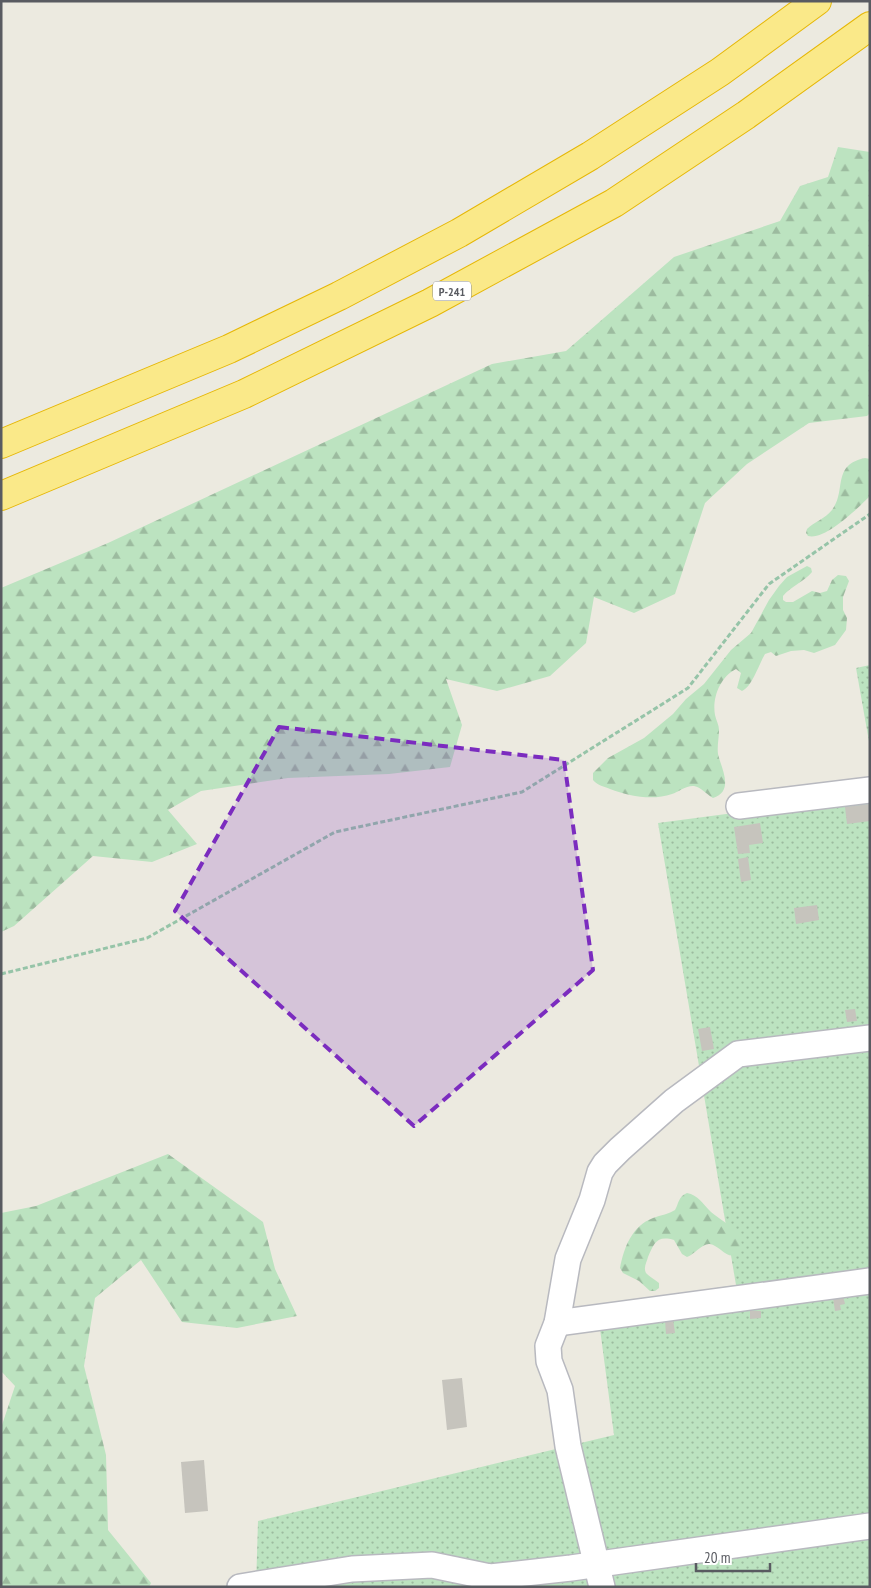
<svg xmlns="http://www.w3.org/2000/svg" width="871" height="1588" font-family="'PT Sans Narrow',sans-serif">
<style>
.grass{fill:url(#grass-dots)}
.forest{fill:url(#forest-firs)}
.building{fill:#c6c4bd}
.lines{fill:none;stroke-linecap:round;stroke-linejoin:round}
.minor-casing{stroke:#b8b9bf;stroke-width:28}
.highway-casing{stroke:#e6b706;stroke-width:30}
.path{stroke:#96c4a8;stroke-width:3;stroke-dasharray:5 2.5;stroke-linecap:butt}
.minor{stroke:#fff;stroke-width:25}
.highway{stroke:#fae989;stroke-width:28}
.marked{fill:#7b2cbf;fill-opacity:0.2;stroke:#7b2cbf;stroke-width:4;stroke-dasharray:10 6;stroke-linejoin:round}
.labels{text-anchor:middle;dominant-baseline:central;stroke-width:5;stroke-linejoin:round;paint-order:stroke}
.shield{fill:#fff;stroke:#8b8c90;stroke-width:1}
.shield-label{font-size:12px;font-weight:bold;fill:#595b61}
</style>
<defs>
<pattern id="grass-dots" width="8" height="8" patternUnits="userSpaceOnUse" patternTransform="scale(1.25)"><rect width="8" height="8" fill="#bce3c0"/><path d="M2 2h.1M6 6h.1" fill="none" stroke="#9cbb9f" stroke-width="1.8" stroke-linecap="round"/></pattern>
<pattern id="forest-firs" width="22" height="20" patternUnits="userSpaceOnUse" patternTransform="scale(1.25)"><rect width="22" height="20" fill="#bce3c0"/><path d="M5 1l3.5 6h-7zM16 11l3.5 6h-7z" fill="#9cbb9f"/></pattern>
</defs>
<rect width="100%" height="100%" fill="#eceae0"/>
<g class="grass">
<path d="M870,665V747L856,668Z"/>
<path d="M870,795V1587H256L258,1521L614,1435L597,1306L736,1285L658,823Z"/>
</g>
<g class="forest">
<path d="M838,147L870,152V413L867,416L809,423L747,464L705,503L675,594L634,613L594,597L586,643L550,676L497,691L446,679L462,725L450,767L389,774L288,778L201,791L168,810L197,844L152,862L93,856L14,926L1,932V588L108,543L492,364L566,351L674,257L780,221L800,186L828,177Z"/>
<path d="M865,458L870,459V496C859,507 825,541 808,536L806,533L807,529C814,522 825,519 832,510C847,491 831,465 865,458Z"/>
<path d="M807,566L811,568L812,572C804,582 791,586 783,596V600L786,602H793L812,591L820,593L827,591L832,580L838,575L846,576L849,581L843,597V610L847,618L846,630L835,645L814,653L804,650L791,651L776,656L771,652L765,654C759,664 752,687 742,691L737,688L741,673L736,669C720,677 712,698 715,715C716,720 719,725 719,730C719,738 717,746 718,754C721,768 735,791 713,798C706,794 701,787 694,786C687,785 678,792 672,794C652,801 629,796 610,789C604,786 598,786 593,780V773L608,758L644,738L673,714L686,699L704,684L731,650L751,633L769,600L779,586L787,577Z"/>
<path d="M168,1154L263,1222L275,1269L297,1316L237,1328L182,1322L141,1260L95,1298L84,1366L106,1455L108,1530L151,1583L149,1587H1V1428L15,1386L1,1371V1213L36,1206Z"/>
<path d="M687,1193C698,1195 703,1204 711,1212C720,1220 752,1236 738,1253C729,1262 719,1245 710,1244C702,1243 695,1254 687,1257L682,1254L674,1240C657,1235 654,1243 648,1257C647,1262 643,1267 646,1273C649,1276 655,1280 659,1283V1288L655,1291H650L639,1281L623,1273L620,1268C624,1247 632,1226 653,1218C661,1215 669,1214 675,1210C679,1203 678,1197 687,1193Z"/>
</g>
<g class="building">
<path d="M870,804V821L847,824L845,807Z"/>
<path d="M760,823L763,843L749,845L750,853L738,854L734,827Z"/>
<path d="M748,857L751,880L741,882L738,859Z"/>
<path d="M817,905L819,920L796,924L794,908Z"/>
<path d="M855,1009L857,1021L847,1022L845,1010Z"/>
<path d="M710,1027L714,1049L702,1051L698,1029Z"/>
<path d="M843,1296L845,1304L840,1305L841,1310L835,1311L833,1298Z"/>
<path d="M750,1311H761V1318L750,1319Z"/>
<path d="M673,1319L675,1333L666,1334L665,1320Z"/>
<path d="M462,1378L467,1427L447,1430L442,1380Z"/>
<path d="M204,1460L208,1511L185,1513L181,1462Z"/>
</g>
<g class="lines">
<defs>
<g id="minor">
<path d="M739,806L870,790"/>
<path d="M557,1323L870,1281"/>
<path d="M240,1587L352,1569L432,1565L490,1577L571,1568L870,1526"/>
<path d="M602,1587L568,1446L560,1390L549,1361L548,1346L557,1323L568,1259L592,1200L600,1172L605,1164L620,1149L674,1101L738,1054L870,1038"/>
</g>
<g id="highway">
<path d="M1,444L229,349L339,296L459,233L590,156L720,72L817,1"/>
<path d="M1,496L244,394L430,303L614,203L746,115L870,26"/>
</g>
</defs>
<use href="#minor" class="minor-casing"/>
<use href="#highway" class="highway-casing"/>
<path class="path" d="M1,974L147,938L335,832L522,792L688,688L769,584L870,514"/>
<use href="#minor" class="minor"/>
<use href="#highway" class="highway"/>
</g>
<path class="marked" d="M279,727L564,760L593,970L414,1126L175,911Z"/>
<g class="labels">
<rect class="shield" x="433" y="281.5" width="38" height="19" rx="4"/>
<g class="shield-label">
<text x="452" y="291">Р-241</text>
</g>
</g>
<rect width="871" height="1588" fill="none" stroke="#595b61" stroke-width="5"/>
<path d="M696 1563v8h74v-8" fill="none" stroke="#595b61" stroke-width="2.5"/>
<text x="704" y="1563" font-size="15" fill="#595b61" stroke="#ffffff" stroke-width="4" paint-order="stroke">20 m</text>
</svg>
